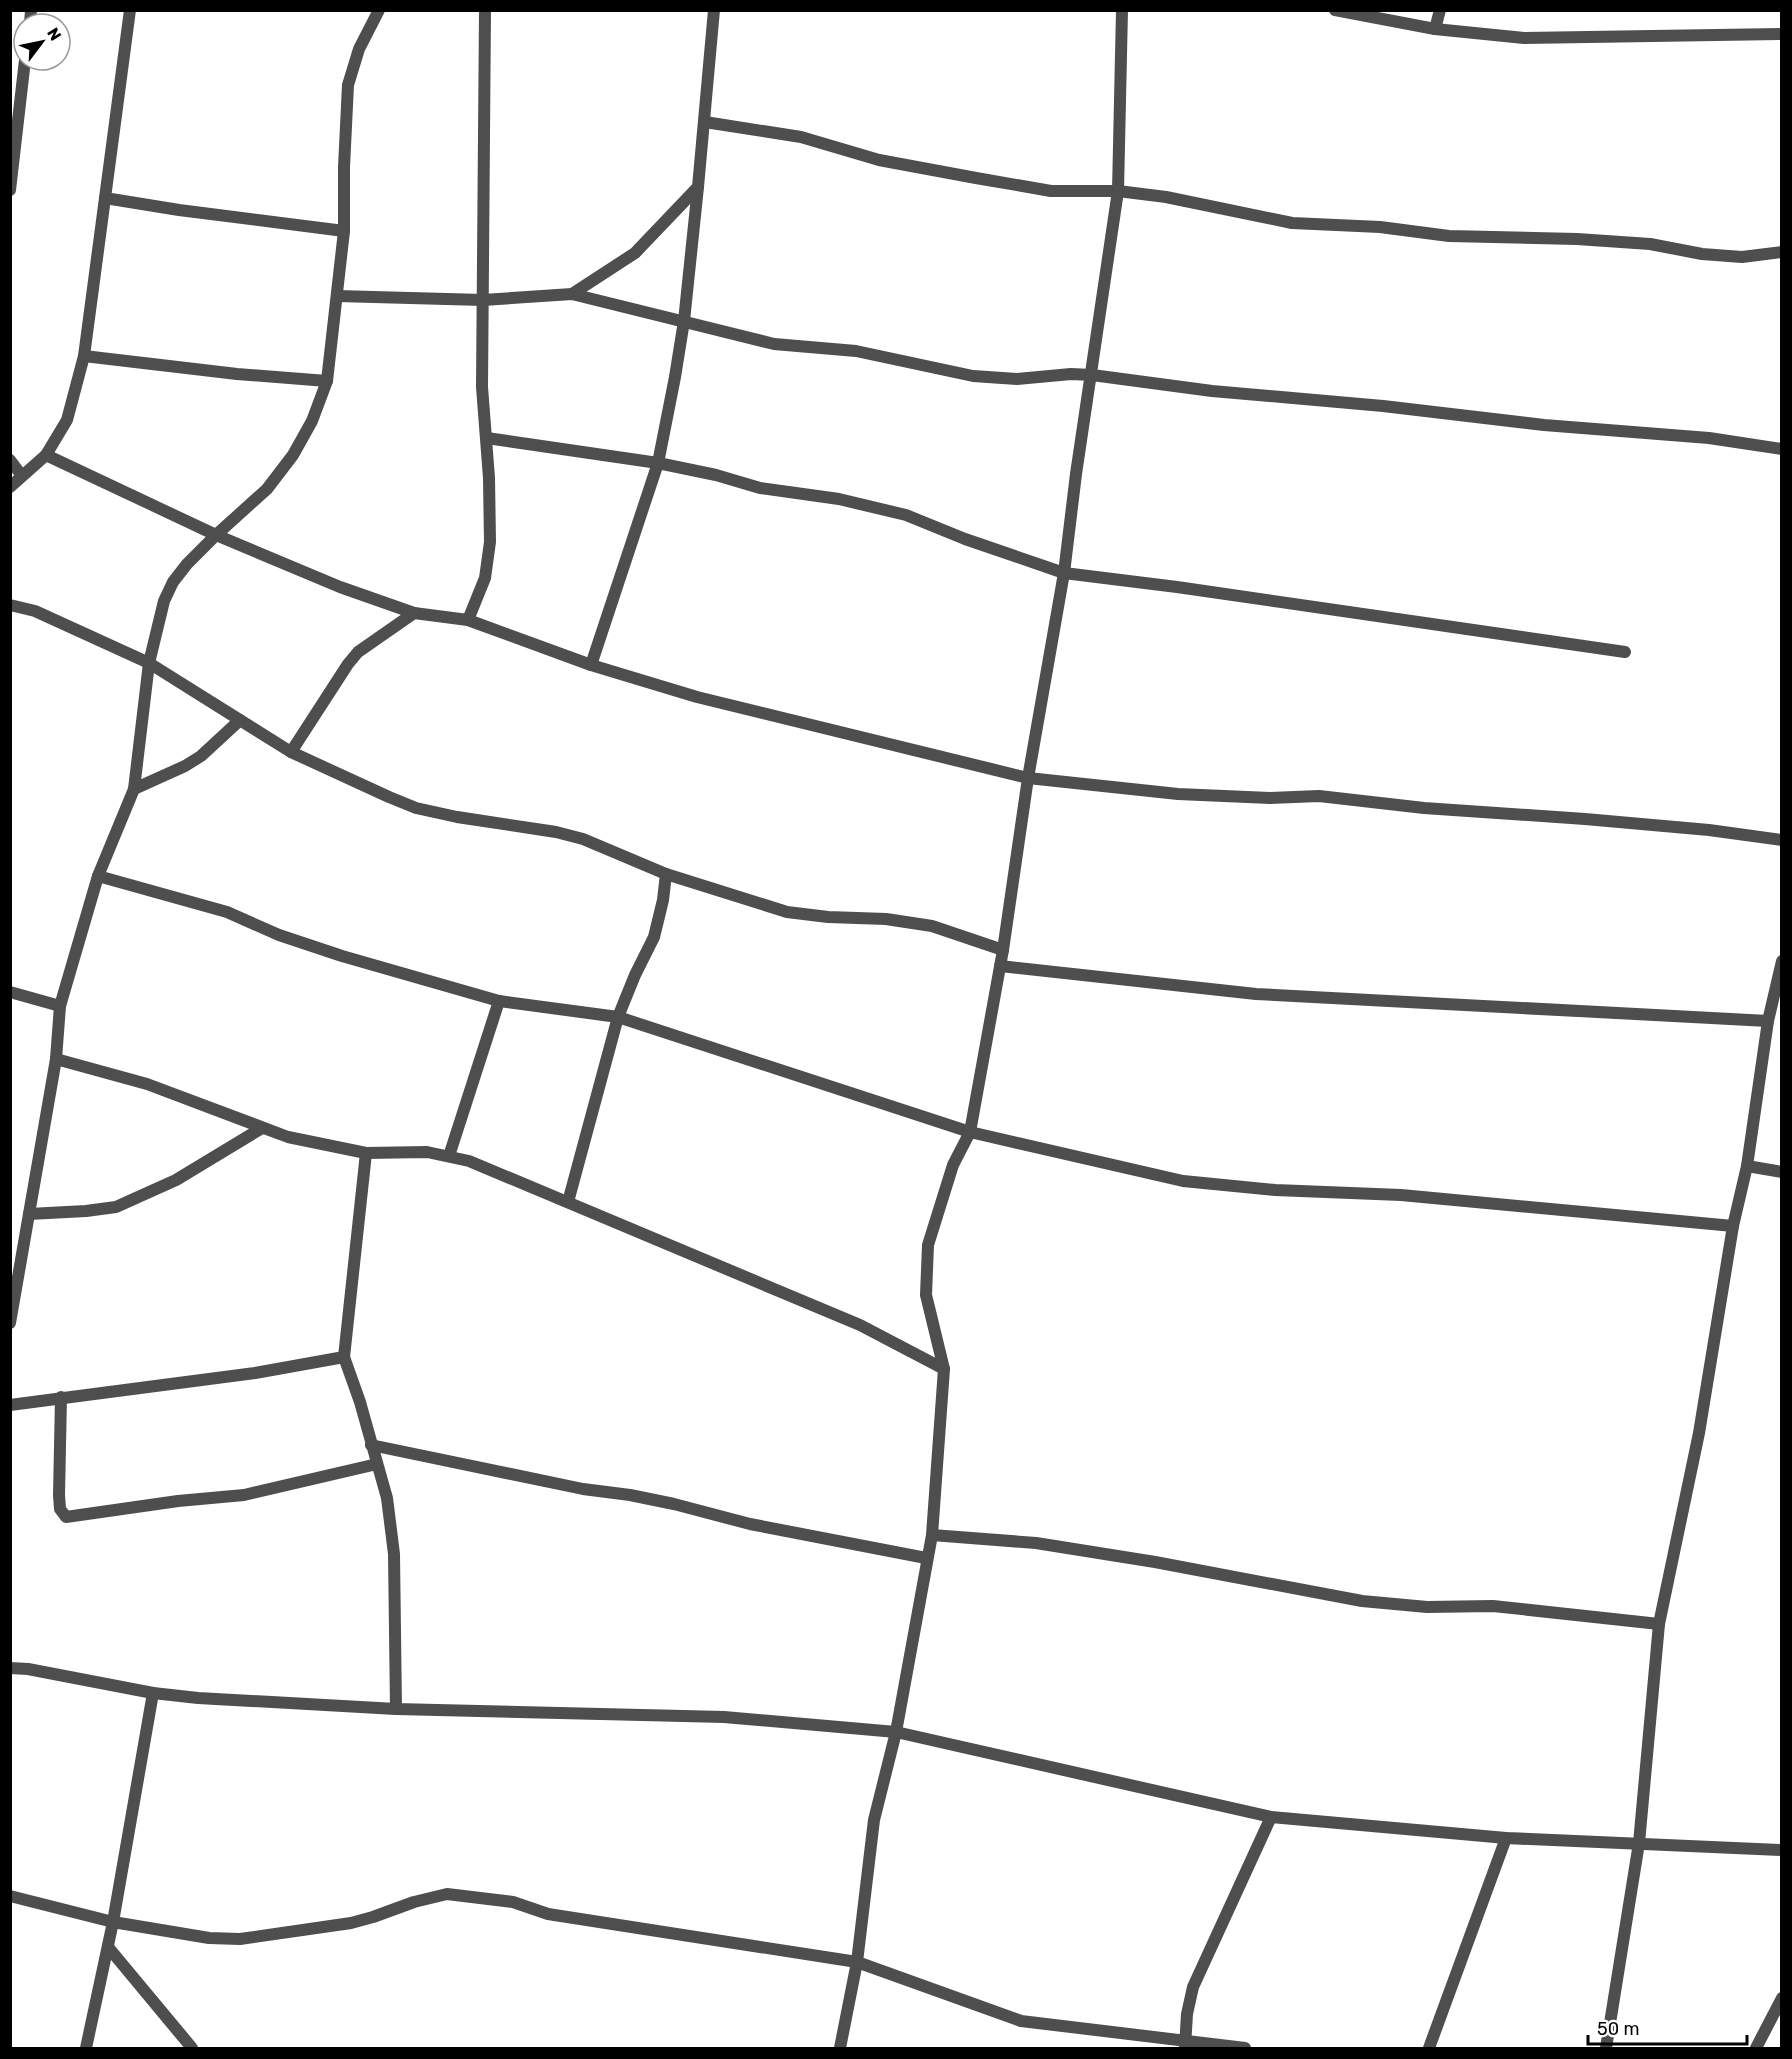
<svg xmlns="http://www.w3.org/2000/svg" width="1792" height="2059" font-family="Rubik,sans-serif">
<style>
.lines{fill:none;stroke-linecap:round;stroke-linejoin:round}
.minor{stroke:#4e4e4e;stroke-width:12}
</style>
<rect width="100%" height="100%" fill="#fff"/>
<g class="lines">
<g class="minor">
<path d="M1335,10L1435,29L1524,38L1782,34"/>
<path d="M30,24L31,10"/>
<path d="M1435,29L1440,10"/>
<path d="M705,122L801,137L879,160L976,178L1051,191H1118L1166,197L1292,223L1380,227L1449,236L1577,239L1650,244L1702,254L1742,257L1782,252"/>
<path d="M10,190L25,60"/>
<path d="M105,198L179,210L344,231"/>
<path d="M572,294L635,253L698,187"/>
<path d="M337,296L483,300L572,294L774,344L856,351L973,376L1017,379L1071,374L1092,375L1212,391L1383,406L1544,425L1709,438L1782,449"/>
<path d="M84,356L237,374L327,381"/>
<path d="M487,438L658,463L716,475L760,488L839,499L906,515L965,539L1064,573L1177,587L1625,652"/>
<path d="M46,455L216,535L340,587L414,613L468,620L591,665L697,697L1028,778L1178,794L1270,798L1319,796L1424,808L1585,819L1709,830L1782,840"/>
<path d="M10,460L22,476"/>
<path d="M10,487L46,455L67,420L84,356L130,10"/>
<path d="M10,605L35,611L149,663L291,752L389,797L416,808L457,817L556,832L583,839L666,874L787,912L828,917L886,919L932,926L1003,950"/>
<path d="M468,620L485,578L490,542L489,478L482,387L485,10"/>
<path d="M591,665L658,463L675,377L684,321L698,187L714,10"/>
<path d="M291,752L348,664L358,652L414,613"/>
<path d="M134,789L185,766L201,756L240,720"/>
<path d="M98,876L227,912L279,935L342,956L499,1001L618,1017L970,1132L1183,1181L1275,1190L1401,1195L1733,1226"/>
<path d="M1000,966L1256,994L1768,1021"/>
<path d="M10,992L60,1006"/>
<path d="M56,1059L147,1084L288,1137L366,1153L427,1152L469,1161L860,1325L944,1369"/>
<path d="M449,1156L499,1001"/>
<path d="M1747,1166L1782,1172"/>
<path d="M568,1202L618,1017L635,975L654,937L663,900L666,874"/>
<path d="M29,1214L86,1211L116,1207L176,1180L262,1128"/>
<path d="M10,1323L56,1059L60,1006L98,876L134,789L149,663L164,601L173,582L187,564L216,535L267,489L293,455L312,421L327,381L344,231V167L348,85L359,49L379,10"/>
<path d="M344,1357L366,1153"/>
<path d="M61,1397L59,1495L60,1509L66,1517L178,1501L244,1495L377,1464"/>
<path d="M10,1405L255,1373L344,1357L360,1402L387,1498L394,1554L396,1709"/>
<path d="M371,1445L583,1489L630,1495L674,1504L750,1524L926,1558"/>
<path d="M932,1535L1036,1543L1155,1562L1362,1601L1427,1607L1493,1606L1659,1624"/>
<path d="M10,1668L28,1669L153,1693L198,1698L396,1709L724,1717L896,1732L1271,1817L1506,1838L1782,1850"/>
<path d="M10,1896L113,1922L209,1938L240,1939L351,1923L373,1917L414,1902L447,1894L513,1902L548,1914L857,1962L1021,2021L1245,2048"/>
<path d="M108,1947L192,2048"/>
<path d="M1185,2047L1187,2014L1193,1987L1271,1817"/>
<path d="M86,2048L113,1922L153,1693"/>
<path d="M840,2048L857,1962L874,1820L896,1732L932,1535L944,1369L926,1295L928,1245L953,1165L970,1132L1003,950L1028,778L1064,573L1076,474L1118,191L1122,10"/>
<path d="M1429,2048L1506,1838"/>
<path d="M1606,2048L1639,1843L1659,1624L1699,1433L1733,1226L1747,1166L1768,1021L1782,961"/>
<path d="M1756,2048L1782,1998"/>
</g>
</g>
<rect width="1792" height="2059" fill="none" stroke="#000000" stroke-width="24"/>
<g transform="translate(42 42) rotate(58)"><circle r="28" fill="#ffffff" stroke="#999999" stroke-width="1.5"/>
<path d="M0-4.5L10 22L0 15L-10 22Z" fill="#000000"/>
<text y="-9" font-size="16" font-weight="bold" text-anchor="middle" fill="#000000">N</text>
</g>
<path d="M1588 2035v9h159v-9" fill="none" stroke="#000000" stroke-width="3"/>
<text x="1597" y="2035" font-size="18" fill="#000000" stroke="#ffffff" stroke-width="4.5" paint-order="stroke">50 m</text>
</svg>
